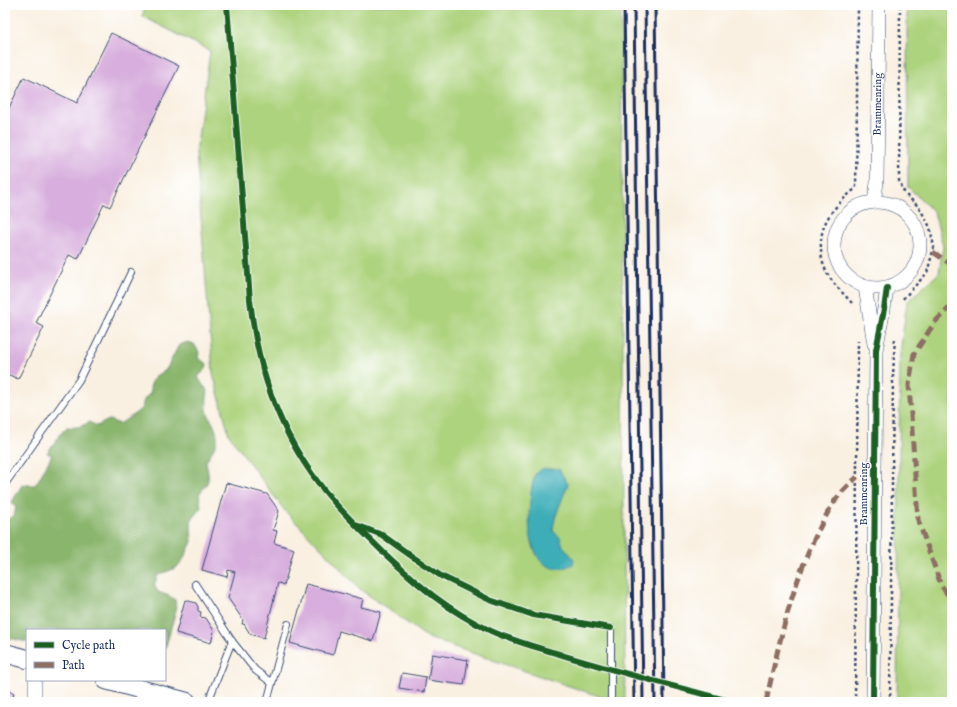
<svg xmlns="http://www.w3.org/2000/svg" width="957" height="707" font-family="'IM FELL English',serif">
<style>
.green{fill:#add37e;stroke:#64816e}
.forest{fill:#8ab56d;stroke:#527266}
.water{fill:#3cadb8;stroke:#2c6e8b}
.building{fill:#d7aedd}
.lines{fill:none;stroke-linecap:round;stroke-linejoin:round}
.lane-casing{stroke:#3c4c72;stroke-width:8}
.street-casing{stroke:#3c4c72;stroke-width:14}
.secondary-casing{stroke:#3c4c72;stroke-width:20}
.path{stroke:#3c4c72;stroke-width:2.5;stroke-dasharray:3 3;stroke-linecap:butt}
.lane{stroke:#fff;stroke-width:6}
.street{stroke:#fff;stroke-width:13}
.secondary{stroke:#fff;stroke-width:18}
.rail{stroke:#1b2f5e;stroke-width:3}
.quiet{stroke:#8d6e63;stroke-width:5;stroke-dasharray:10 5;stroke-linecap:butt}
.cycleway-casing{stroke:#fff;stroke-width:8}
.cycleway{stroke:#1b5e20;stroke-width:6}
.labels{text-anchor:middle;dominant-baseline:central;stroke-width:3;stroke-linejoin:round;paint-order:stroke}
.street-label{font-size:11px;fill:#1b2f5e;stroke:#fff}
</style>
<rect width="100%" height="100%" fill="#fff"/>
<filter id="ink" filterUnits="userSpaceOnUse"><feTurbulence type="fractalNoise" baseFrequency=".025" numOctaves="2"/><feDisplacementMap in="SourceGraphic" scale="8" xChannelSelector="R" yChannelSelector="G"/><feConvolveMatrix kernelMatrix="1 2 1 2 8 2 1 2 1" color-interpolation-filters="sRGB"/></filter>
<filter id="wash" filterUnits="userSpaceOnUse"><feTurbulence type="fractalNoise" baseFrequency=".012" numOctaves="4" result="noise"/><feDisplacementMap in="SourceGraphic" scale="16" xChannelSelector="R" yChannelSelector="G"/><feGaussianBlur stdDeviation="0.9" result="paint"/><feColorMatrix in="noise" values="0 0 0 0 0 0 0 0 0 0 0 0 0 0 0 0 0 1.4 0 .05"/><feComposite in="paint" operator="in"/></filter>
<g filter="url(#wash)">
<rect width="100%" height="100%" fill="#f9f0e1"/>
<g class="green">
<path d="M146,5H621L625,702H616L428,638L360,589L285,511L229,435L213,373L196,153L210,51L142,16Z"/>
<path d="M907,5H952V702H897L900,353L907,302L939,273L943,246L934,212L908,187Z"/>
</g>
<path class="forest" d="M188,342L194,344L199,352L198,358L207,364L206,369L198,377L202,384L208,391C207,397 206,403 207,410C209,419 218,429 217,439C216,449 209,454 206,462C209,479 211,480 199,494L201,507L192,519L191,526L192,542L183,560L176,568L158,575L154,585L158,592L169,596L175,600L176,610L165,649V630H27V642L5,637V523L8,519L14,516L16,507L12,502L22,485H35L38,481L52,455L47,453L62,432L67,427C75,428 82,427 89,422L97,426L109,420L120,424C128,418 136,414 143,407C142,400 146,397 151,393L150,388L152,381L157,375L166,370L179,345Z"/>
<path class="water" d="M542,469H559L568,484C563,499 554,515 553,531L560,537L563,546L574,559L573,564C567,568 556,570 550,567C522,556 528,497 535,474Z"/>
<g id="blocks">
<g class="building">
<path d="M111,33L179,66L110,207L104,204L78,259L69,255L36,323L44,327L18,379L5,373V116L24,77L77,103Z"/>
<path d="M226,483L267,494L279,511L273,530L277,531L274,543L294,549L284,585L278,583L264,638L250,634L244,624H242L243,620L228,598L235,572L228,570L227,577L202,570Z"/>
<path d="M306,584L363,599L361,607L381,612L373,641L339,631L333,655L290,643Z"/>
<path d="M185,600L196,603L198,607V611L201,612L200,617L206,618L214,631L211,643L176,633Z"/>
<path d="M432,654L468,660L464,685L428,680Z"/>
<path d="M402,673L426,677L424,692L399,688Z"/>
<path d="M5,690L14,693L12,702H5Z"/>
</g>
</g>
</g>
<g filter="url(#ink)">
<use href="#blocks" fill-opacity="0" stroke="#3c4c72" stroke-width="1"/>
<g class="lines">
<defs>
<g id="lane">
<path d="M5,484L79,380L131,272"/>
<path d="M195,584L232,641L255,670L272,683"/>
<path d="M611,628V702"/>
<path d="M208,702L232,641"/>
<path d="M267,702L288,624"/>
</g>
<g id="street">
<circle cx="877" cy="245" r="43"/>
<path id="s1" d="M874,202L877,183L879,5"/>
<path d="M865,287L874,344"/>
<path d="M35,680V702"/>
<path d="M873,702L876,350L884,309L887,288"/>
</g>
<g id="secondary">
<path d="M5,653L27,659"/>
<path d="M106,680L187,702"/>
</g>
</defs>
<use href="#lane" class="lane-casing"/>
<use href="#street" class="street-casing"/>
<use href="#secondary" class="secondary-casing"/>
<g class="path">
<path d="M900,5L899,181L905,194L919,207L930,227L934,247L927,273L901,301"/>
<path d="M852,303C843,293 833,284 827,273C823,266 821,256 821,249C819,221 836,205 856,188L858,5"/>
<path d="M855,702L858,341"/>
<path d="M890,702L893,376L895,337"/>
</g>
<use href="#lane" class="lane"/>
<use href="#street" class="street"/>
<use href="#secondary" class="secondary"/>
<g class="rail">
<path d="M624,5L634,702"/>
<path d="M634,5L643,702"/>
<path d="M645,5L655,702"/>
<path d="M655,5L664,702"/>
</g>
<g class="quiet">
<path d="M933,252L952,265"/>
<path d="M952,305L935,322L914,354L909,385L918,520L941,585L952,601"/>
<path d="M766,702C781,633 797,562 834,502C840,493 849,485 857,477"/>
</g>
<defs>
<g id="cycleway">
<path d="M227,5L250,300C258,376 283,444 334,502C350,520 367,536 384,553C418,585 448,611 491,631C515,642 540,648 565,656C621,673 677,687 733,702"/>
<path d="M359,526L382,535L410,555L441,576L490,600L533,615L611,628"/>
<path d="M873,702L876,350L884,309L887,288"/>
</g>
</defs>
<use href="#cycleway" class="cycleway-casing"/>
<use href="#cycleway" class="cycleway"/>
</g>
</g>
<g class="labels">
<g class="street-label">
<text stroke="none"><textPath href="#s1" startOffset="98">Brammenring</textPath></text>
<text transform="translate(864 494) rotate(-90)">Brammenring</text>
</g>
</g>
<rect width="957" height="707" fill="none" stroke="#fff" stroke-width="20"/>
<rect x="26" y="629" width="140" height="52" fill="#ffffff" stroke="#a4acbf"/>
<rect x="34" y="642" width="20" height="6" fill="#1b5e20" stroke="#a4acbf"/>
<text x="62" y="649" font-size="12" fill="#1b2f5e">Cycle path</text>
<rect x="34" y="662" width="20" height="6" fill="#8d6e63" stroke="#a4acbf"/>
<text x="62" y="669" font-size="12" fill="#1b2f5e">Path</text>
</svg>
